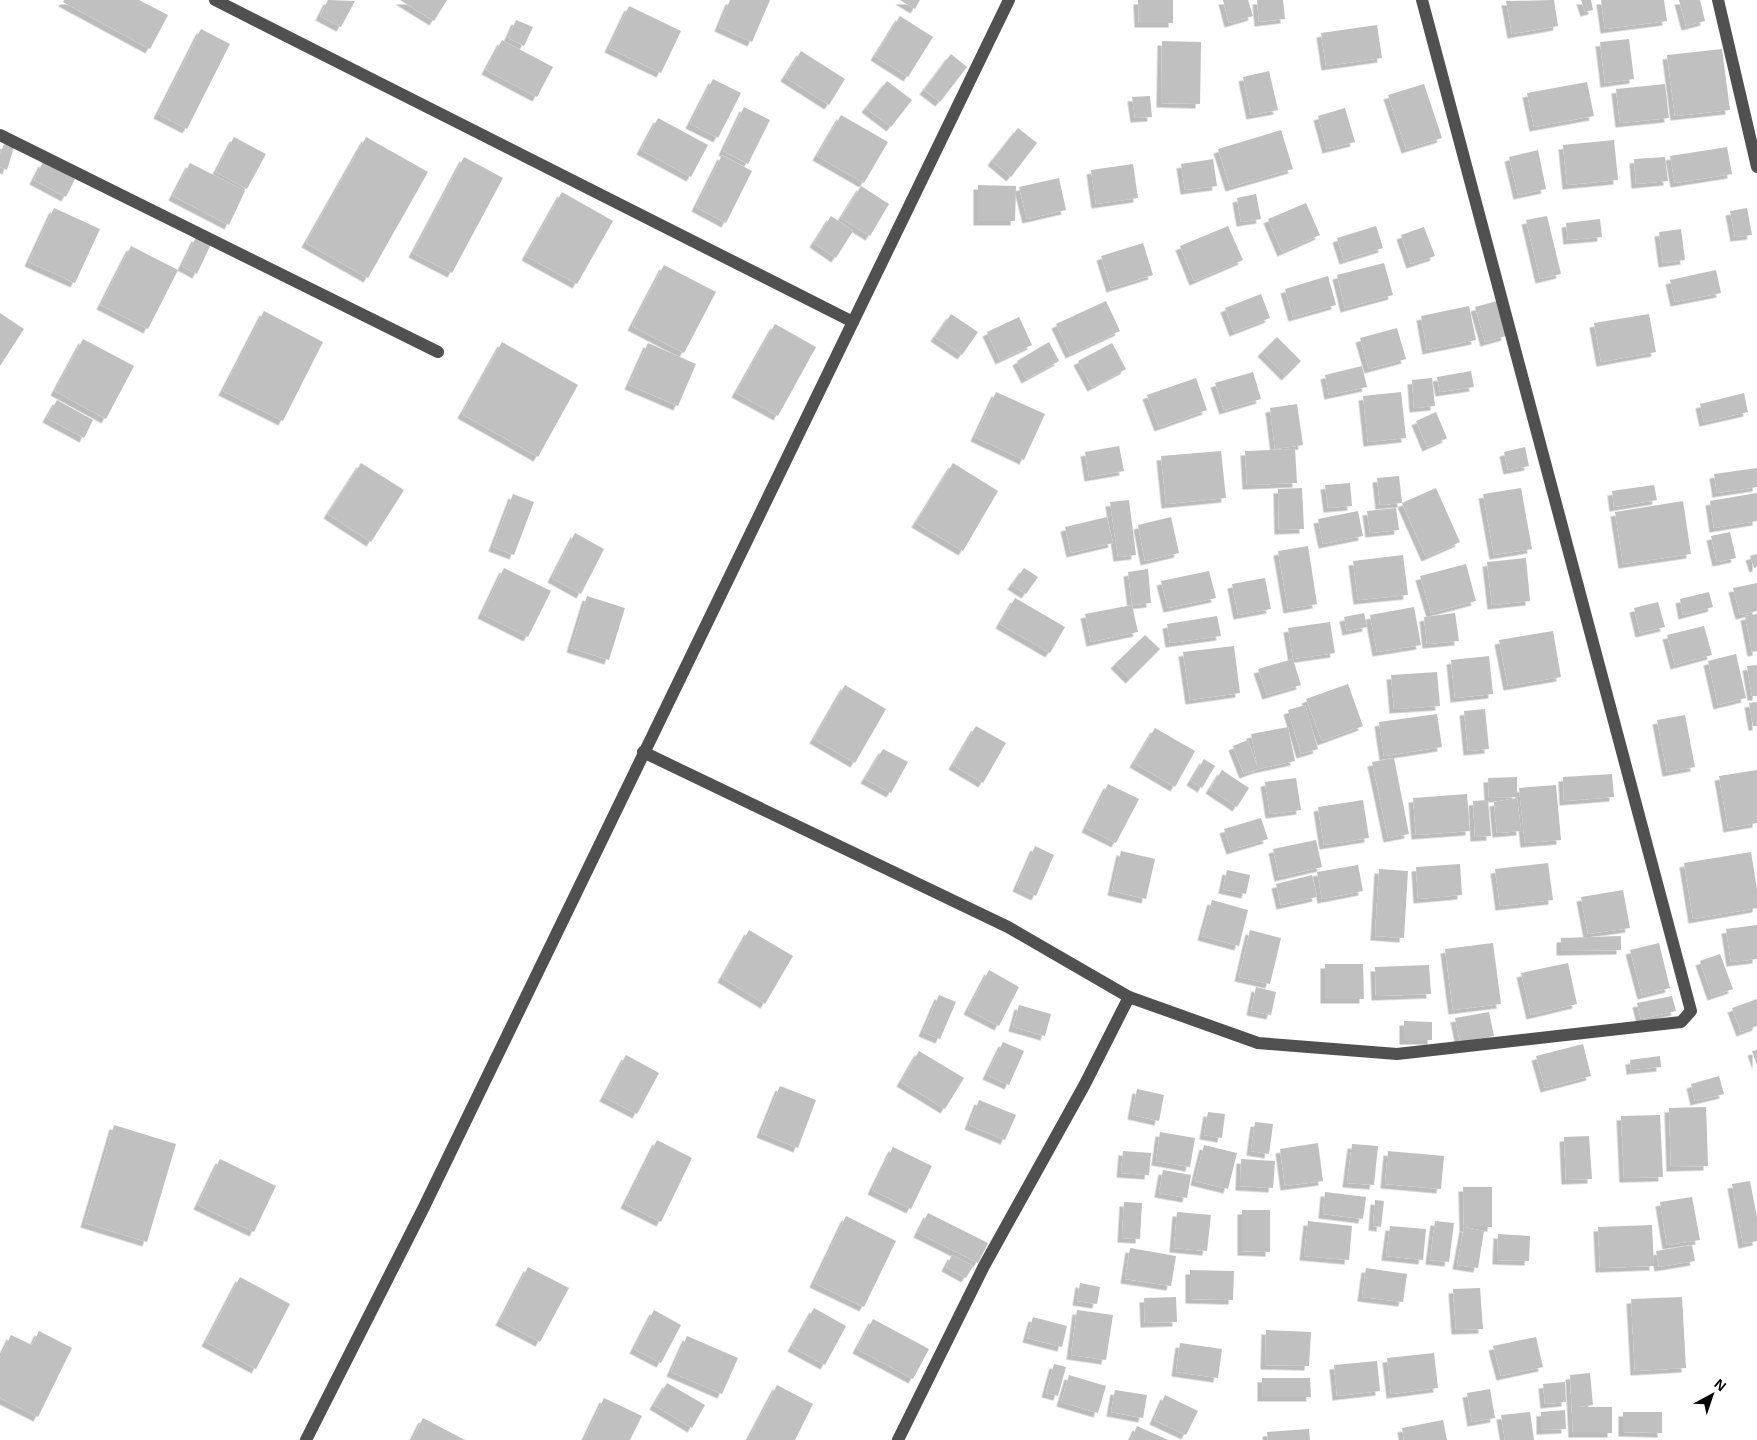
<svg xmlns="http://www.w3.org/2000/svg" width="1757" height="1440" font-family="Arial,sans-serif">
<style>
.building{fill:#c0c0c0;filter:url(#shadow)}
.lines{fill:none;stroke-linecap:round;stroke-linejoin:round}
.minor{stroke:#505050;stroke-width:12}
</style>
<defs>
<filter id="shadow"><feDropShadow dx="-4.5" dy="4.5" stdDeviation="0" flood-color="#0004"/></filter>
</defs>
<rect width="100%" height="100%" fill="#fff"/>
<g class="building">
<path d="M64,0H139L168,15L150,49L63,2Z"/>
<path d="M328,0L355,1L341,27L320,16Z"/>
<path d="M400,0H447L434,21Z"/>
<path d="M730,0H770L752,42L719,27Z"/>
<path d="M900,0H920L915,9Z"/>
<path d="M1138,0H1173V23H1139Z"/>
<path d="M1223,0H1248L1253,16L1229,23Z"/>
<path d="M1257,0H1283L1285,19L1259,22Z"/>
<path d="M1554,0L1558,26L1512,34L1506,1Z"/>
<path d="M1581,0H1591L1593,10L1585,12Z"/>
<path d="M1601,0H1664L1667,21L1605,29Z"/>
<path d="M1679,0H1700L1705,21L1686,26Z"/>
<path d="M629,6L681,31L661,73L609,48Z"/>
<path d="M900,16L933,37L908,77L875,56Z"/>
<path d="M516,20L533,27L524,46L508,38Z"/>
<path d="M1377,25L1382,58L1326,66L1321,33Z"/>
<path d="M201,29L230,44L187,129L158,114Z"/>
<path d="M1629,39L1634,79L1605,83L1600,42Z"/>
<path d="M502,40L553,67L537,97L486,70Z"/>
<path d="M1162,41L1201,42L1200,104L1161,103Z"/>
<path d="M1722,49L1730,110L1675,116L1667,55Z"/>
<path d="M801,51L845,79L829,105L785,77Z"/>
<path d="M951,54L967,67L940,102L924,90Z"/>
<path d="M1269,71L1278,110L1251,115L1243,77Z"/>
<path d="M713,79L741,93L718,138L690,124Z"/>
<path d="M887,81L912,100L891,127L866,108Z"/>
<path d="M1587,82L1594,116L1534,127L1527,93Z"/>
<path d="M1424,84L1442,138L1406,149L1388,95Z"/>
<path d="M1665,84L1669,118L1620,123L1616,89Z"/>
<path d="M1150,96L1152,117L1135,118L1132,97Z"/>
<path d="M744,107L770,120L748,164L723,151Z"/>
<path d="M1345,108L1355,142L1327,149L1318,116Z"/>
<path d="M841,115L888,142L864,183L817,156Z"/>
<path d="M658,118L708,145L691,177L641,150Z"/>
<path d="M1018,128L1037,143L1011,177L992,161Z"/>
<path d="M1281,130L1293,169L1230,187L1218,149Z"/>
<path d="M234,137L266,154L247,189L216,172Z"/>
<path d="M366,137L428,172L368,278L306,243Z"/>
<path d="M1614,140L1618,180L1567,185L1563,145Z"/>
<path d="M4,144L14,147L7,170L0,167V154Z"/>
<path d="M1727,147L1732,174L1675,183L1670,156Z"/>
<path d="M1538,150L1546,189L1518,195L1509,157Z"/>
<path d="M722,155L752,171L726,223L696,207Z"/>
<path d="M464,157L503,178L452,273L413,253Z"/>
<path d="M1665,157L1668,181L1636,184L1634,159Z"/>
<path d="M1213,159L1217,186L1185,190L1181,164Z"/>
<path d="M43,162L75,179L66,197L34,180Z"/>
<path d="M190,163L245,191L229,225L173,196Z"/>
<path d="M1133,164L1138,198L1096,204L1091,170Z"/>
<path d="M1059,178L1066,210L1027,219L1019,187Z"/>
<path d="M978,185L1016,186L1015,221H978Z"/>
<path d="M861,186L889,204L870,236L841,218Z"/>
<path d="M562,192L613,221L577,284L526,256Z"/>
<path d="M1256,194L1261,219L1241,222L1237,198Z"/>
<path d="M1306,203L1320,235L1282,252L1268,219Z"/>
<path d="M54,208L100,229L75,283L29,262Z"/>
<path d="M1747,208L1752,235L1735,237L1730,211Z"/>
<path d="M831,216L853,231L836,258L814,243Z"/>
<path d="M1547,216L1561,274L1540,279L1526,220Z"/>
<path d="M1600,219L1602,237L1568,240L1566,223Z"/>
<path d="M1228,226L1243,260L1194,281L1180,246Z"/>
<path d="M1376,226L1383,248L1344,260L1337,238Z"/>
<path d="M1424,227L1435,256L1411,264L1401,235Z"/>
<path d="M1681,229L1685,260L1663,263L1659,232Z"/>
<path d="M196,237L211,244L197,274L182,266Z"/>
<path d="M1143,243L1153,275L1111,288L1101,256Z"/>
<path d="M131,246L178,270L148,329L101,305Z"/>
<path d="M1384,263L1393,295L1345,308L1337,275Z"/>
<path d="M664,265L716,292L684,353L632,326Z"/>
<path d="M1716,270L1721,293L1675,302L1670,280Z"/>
<path d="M1328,276L1336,305L1293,317L1285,289Z"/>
<path d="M1261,294L1270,318L1234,332L1225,308Z"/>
<path d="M1106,301L1120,331L1070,354L1056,324Z"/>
<path d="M1497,301L1506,336L1485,342L1475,307Z"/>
<path d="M1469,306L1476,340L1427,350L1421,316Z"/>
<path d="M264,311L323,342L283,421L223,391Z"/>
<path d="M0,313L24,329L0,366Z"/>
<path d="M951,314L978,332L962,355L935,337Z"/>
<path d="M1649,314L1656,352L1601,362L1594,323Z"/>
<path d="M1019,317L1032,345L1000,360L987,332Z"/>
<path d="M775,324L816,347L778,416L736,393Z"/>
<path d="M1397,328L1406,359L1369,369L1360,338Z"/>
<path d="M1277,337L1301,361L1286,376L1262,352Z"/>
<path d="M83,339L134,366L106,419L55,391Z"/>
<path d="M502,342L578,385L538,457L462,414Z"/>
<path d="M1049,342L1059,361L1026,379L1017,361Z"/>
<path d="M648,343L696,364L678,406L629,385Z"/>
<path d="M1112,343L1126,369L1092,387L1078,361Z"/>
<path d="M1362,366L1367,387L1329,395L1325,375Z"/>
<path d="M1471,371L1474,387L1440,392L1437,377Z"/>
<path d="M1253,372L1261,399L1224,410L1215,383Z"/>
<path d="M1196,378L1207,410L1159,427L1147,395Z"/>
<path d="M1432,378L1435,406L1414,408L1412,380Z"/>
<path d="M996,392L1045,414L1024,460L975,437Z"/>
<path d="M1401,392L1406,438L1368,442L1363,396Z"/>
<path d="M1744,393L1748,412L1704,422L1700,404Z"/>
<path d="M57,400L93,420L84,438L47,418Z"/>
<path d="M1297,404L1303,445L1275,449L1270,408Z"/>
<path d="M1436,412L1447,438L1427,447L1416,421Z"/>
<path d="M1119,446L1124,471L1089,477L1085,452Z"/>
<path d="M1525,447L1529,466L1508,470L1504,452Z"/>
<path d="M1295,449L1297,483L1247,485L1245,451Z"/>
<path d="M1221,451L1226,498L1166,504L1161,456Z"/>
<path d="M361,463L404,490L371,542L328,514Z"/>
<path d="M953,463L998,491L963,551L916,523Z"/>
<path d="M1757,468V487L1717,493L1714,474Z"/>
<path d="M1399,476L1402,503L1380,505L1377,478Z"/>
<path d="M1350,483L1352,506L1328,508L1325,485Z"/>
<path d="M1654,485L1657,500L1614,507L1612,491Z"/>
<path d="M1302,488L1304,529L1279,530L1278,489Z"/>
<path d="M1436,488L1460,542L1426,557L1402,503Z"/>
<path d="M1521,488L1532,549L1494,555L1483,494Z"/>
<path d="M1757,493V521L1714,528L1710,501Z"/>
<path d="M513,494L534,502L514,555L493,547Z"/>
<path d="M1129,500L1136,555L1118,557L1110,502Z"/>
<path d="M1683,501L1691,554L1623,564L1615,512Z"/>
<path d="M1396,508L1399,530L1370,533L1367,511Z"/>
<path d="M1358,511L1363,536L1323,544L1318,519Z"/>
<path d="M1107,517L1113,543L1071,553L1065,527Z"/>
<path d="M1171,517L1179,553L1145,561L1138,525Z"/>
<path d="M1730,532L1736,558L1717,562L1711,536Z"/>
<path d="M575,533L604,549L581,594L552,578Z"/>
<path d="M1308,546L1317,604L1288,609L1278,551Z"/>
<path d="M1757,554V567L1754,568L1750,556Z"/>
<path d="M1403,555L1408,595L1358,600L1353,561Z"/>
<path d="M1526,558L1530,601L1492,605L1487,562Z"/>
<path d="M1466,564L1476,601L1431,613L1420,576Z"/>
<path d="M504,568L551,591L528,637L482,614Z"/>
<path d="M1024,568L1038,577L1026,594L1012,585Z"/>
<path d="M1148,569L1151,603L1132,605L1128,572Z"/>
<path d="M1209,571L1216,598L1168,608L1161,581Z"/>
<path d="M1265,578L1271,609L1238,615L1232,584Z"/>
<path d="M1757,583V611L1740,615L1733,588Z"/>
<path d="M1709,592L1713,607L1683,615L1680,599Z"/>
<path d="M587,596L625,608L609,660L571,648Z"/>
<path d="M1015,598L1065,627L1050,653L1000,624Z"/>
<path d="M1658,602L1665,627L1640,633L1634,608Z"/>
<path d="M1132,605L1138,632L1091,642L1085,614Z"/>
<path d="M1414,607L1421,645L1377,652L1370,615Z"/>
<path d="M1364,613L1367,627L1347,631L1344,617Z"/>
<path d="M1455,613L1459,641L1427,644L1424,617Z"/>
<path d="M1757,614V651L1752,652L1745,616Z"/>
<path d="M1217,616L1221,636L1170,643L1167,624Z"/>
<path d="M1330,622L1335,653L1293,659L1301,685L1267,695L1258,669L1293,659L1288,628Z"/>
<path d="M1704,626L1712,655L1675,665L1667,635Z"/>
<path d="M1553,631L1561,677L1508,686L1499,640Z"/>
<path d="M1145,635L1160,649L1130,679L1115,664Z"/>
<path d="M1234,646L1240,693L1190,700L1183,652Z"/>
<path d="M1736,654L1746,698L1718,705L1708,661Z"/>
<path d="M1489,656L1493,694L1455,698L1451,660Z"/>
<path d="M1757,665V696H1752L1747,666Z"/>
<path d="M1437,672L1440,706L1394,709L1391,675Z"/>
<path d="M1348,684L1363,726L1322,741L1306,699Z"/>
<path d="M845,685L886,709L855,763L814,739Z"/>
<path d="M1757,702V726H1753L1749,703Z"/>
<path d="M1305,705L1318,749L1301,754L1288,710Z"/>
<path d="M1485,709L1489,749L1468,751L1464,711Z"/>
<path d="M1437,714L1442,747L1384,756L1379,722Z"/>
<path d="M1685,715L1695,767L1667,772L1657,720Z"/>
<path d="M976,726L1006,743L983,783L953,765Z"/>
<path d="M1288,727L1295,761L1258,769L1251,734Z"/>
<path d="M1155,728L1195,751L1175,787L1134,763Z"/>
<path d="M1248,740L1258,769L1244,774L1233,746Z"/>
<path d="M883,749L908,762L891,793L865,779Z"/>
<path d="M1394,758L1409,834L1388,838L1372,762Z"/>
<path d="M1204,759L1215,766L1202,788L1191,781Z"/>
<path d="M1222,770L1249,788L1237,807L1210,789Z"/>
<path d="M1757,770V823L1728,828L1719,776Z"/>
<path d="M1612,774L1614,797L1564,801L1563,777Z"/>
<path d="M1517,777V797L1489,798L1488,778Z"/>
<path d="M1296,778L1301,810L1270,814L1265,782Z"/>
<path d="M1108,784L1139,799L1116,843L1086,828Z"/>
<path d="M1556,785L1561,840L1525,843L1519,788Z"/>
<path d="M1467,794L1470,831L1416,835L1413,798Z"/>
<path d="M1517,798L1521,831L1497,833L1494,802Z"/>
<path d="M1363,800L1369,838L1324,845L1318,807Z"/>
<path d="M1488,800L1491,836L1475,837L1473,801Z"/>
<path d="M1261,818L1268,839L1231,850L1224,829Z"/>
<path d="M1316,840L1322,867L1279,877L1273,849Z"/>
<path d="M1035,846L1054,855L1036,896L1017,887Z"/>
<path d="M1121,851L1155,859L1146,899L1112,891Z"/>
<path d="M1751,852L1757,889V908L1693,919L1684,863Z"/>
<path d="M1548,863L1553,900L1500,906L1495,869Z"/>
<path d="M1460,864L1462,895L1418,899L1416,867Z"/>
<path d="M1358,865L1363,891L1322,899L1317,872Z"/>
<path d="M1379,869L1408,871L1404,938L1375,936Z"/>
<path d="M1227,870L1250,875L1246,894L1223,889Z"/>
<path d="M1312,875L1317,897L1281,905L1276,884Z"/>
<path d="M1623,890L1630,928L1588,934L1581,897Z"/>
<path d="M1212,900L1248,910L1239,946L1202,936Z"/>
<path d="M1757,925V959L1731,962L1726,929Z"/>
<path d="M749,930L793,956L765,1004L722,978Z"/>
<path d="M1250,930L1281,938L1270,984L1239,977Z"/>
<path d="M1621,936V950L1561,951V938Z"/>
<path d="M1493,943L1501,1004L1453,1010L1445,949Z"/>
<path d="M1659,943L1670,988L1642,995L1630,950Z"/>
<path d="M1720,954L1733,989L1712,996L1700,961Z"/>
<path d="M1568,963L1577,1004L1531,1015L1521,973Z"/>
<path d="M1325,964H1363L1364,999H1325Z"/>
<path d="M1429,965L1431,994L1376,996L1375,967Z"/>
<path d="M989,970L1019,987L999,1026L968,1010Z"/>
<path d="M1256,987L1276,992L1271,1015L1251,1011Z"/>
<path d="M939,995L956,1002L940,1039L923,1032Z"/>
<path d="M1672,996L1676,1011L1641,1019L1637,1003Z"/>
<path d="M1757,999V1026L1741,1032L1732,1008Z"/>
<path d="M1019,1005L1051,1014L1045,1036L1013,1027Z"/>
<path d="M1489,1012L1494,1036L1460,1042L1455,1018Z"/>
<path d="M1404,1021L1432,1022V1040H1404Z"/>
<path d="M1003,1042L1024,1051L1009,1085L987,1075Z"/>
<path d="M1583,1044L1591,1076L1545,1088L1536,1056Z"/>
<path d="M1757,1050V1065L1752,1051Z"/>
<path d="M919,1051L964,1078L945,1109L901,1082Z"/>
<path d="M626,1055L659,1073L637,1114L604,1097Z"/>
<path d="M1660,1056L1661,1067L1631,1070L1630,1060Z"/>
<path d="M1719,1076L1724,1094L1695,1101L1691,1084Z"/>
<path d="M780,1086L816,1100L798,1148L761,1133Z"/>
<path d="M1137,1089L1164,1095L1159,1121L1132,1115Z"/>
<path d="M979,1100L1016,1115L1005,1140L969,1125Z"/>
<path d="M1706,1107L1708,1166L1671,1167L1669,1108Z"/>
<path d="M1208,1112L1225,1114L1222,1138L1204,1135Z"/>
<path d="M1660,1115L1663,1177L1624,1178L1621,1116Z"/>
<path d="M1255,1122L1273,1124L1269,1154L1251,1151Z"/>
<path d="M114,1125L176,1144L147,1242L85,1223Z"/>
<path d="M1160,1132L1195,1138L1190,1167L1156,1161Z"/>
<path d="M1589,1136L1592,1179L1566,1180L1564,1137Z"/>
<path d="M657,1140L692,1158L661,1222L625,1204Z"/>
<path d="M1318,1143L1323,1181L1285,1186L1280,1149Z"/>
<path d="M1352,1144L1378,1146L1374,1185L1347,1183Z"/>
<path d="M1204,1145L1237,1153L1228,1189L1195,1181Z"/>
<path d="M893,1147L932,1166L911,1209L872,1190Z"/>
<path d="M1123,1151L1151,1153L1149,1175L1121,1173Z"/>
<path d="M1388,1151L1444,1156L1441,1189L1385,1184Z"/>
<path d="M220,1159L276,1186L254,1232L198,1205Z"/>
<path d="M1241,1159L1275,1161L1273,1188L1240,1186Z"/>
<path d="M1163,1170L1191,1175L1187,1198L1159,1193Z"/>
<path d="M1750,1181L1757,1217V1241L1743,1244L1732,1184Z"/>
<path d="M1463,1187H1492V1227H1464Z"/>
<path d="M1325,1192L1366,1197L1363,1219L1323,1214Z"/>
<path d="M1692,1197L1700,1240L1667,1245L1660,1202Z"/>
<path d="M1375,1200L1384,1201L1381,1227L1373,1226Z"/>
<path d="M1124,1202L1142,1203L1140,1239L1122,1238Z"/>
<path d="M1242,1210H1270V1252L1242,1251Z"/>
<path d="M1177,1212L1211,1215L1207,1251L1174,1248Z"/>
<path d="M928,1213L988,1243L978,1263L918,1233Z"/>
<path d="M846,1216L896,1241L864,1307L814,1283Z"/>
<path d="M1308,1221L1352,1226L1349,1260L1304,1256Z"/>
<path d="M1435,1221L1454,1223L1449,1262L1430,1260Z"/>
<path d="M1652,1225L1654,1266L1600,1268L1598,1227Z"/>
<path d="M1390,1226L1426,1229L1423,1260L1386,1256Z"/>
<path d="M1464,1227L1484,1231L1478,1268L1457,1265Z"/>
<path d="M1498,1234L1530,1236L1529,1261L1497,1260Z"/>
<path d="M1692,1245L1695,1261L1659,1267L1656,1251Z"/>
<path d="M1130,1248L1176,1256L1171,1286L1125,1279Z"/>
<path d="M952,1255L973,1266L966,1278L946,1267Z"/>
<path d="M528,1267L569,1288L540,1342L500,1321Z"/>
<path d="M1366,1268L1407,1274L1403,1302L1362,1297Z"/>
<path d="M1190,1270L1234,1271L1233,1300L1190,1299Z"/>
<path d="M240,1277L290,1304L256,1369L206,1342Z"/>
<path d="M1080,1283L1100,1287L1097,1304L1077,1301Z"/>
<path d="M1480,1288L1483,1329L1456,1330L1453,1289Z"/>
<path d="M1176,1297L1177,1322L1145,1323L1144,1298Z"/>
<path d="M1682,1297L1686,1368L1635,1371L1631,1299Z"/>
<path d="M814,1308L846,1326L825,1365L792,1347Z"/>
<path d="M654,1310L681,1325L661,1363L634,1349Z"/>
<path d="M1077,1310L1113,1315L1106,1360L1071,1355Z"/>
<path d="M1033,1317L1067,1326L1062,1347L1027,1338Z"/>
<path d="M873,1319L929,1349L913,1379L857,1349Z"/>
<path d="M1266,1330L1311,1332L1309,1366L1265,1365Z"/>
<path d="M39,1331L72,1348L38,1417L0,1398V1358L11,1335L32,1345Z"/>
<path d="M687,1336L738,1358L722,1394L671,1372Z"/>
<path d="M1536,1337L1543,1367L1501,1376L1493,1346Z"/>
<path d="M1180,1343L1222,1349L1218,1378L1176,1372Z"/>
<path d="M1434,1353L1438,1388L1391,1394L1387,1358Z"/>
<path d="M1377,1361L1380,1391L1337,1396L1334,1365Z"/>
<path d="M1054,1364L1066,1367L1058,1396L1046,1393Z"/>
<path d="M1590,1373L1593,1405L1577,1407H1612V1433H1573L1570,1375Z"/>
<path d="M1069,1375L1106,1386L1098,1413L1061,1402Z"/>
<path d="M1262,1378H1310L1311,1397H1262Z"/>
<path d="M1565,1382L1566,1402L1545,1404L1543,1384Z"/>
<path d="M667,1383L705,1405L692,1428L654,1405Z"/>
<path d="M777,1385L813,1404L795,1440H748Z"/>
<path d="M1490,1389L1495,1418L1472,1422L1467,1393Z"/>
<path d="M1115,1390L1147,1395L1143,1418L1111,1412Z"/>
<path d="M1165,1395L1198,1411L1186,1435L1154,1420Z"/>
<path d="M604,1398L642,1416L630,1440H584Z"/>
<path d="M1565,1410L1566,1429L1541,1430V1412Z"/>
<path d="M1530,1412L1534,1440H1505L1501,1415Z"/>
<path d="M1623,1412H1662V1433L1623,1432Z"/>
<path d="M423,1418L465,1440H412Z"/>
<path d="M1443,1420L1447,1440H1404L1402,1428Z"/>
<path d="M1137,1426L1168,1440H1131Z"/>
<path d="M1309,1429L1310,1440H1268L1267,1432Z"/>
</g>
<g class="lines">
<g class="minor">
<path d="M215,0L853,322"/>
<path d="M1718,0L1757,167"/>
<path d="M0,135L438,352"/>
<path d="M643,752L1008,927L1129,997L1258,1043L1397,1054L1681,1022L1691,1011L1422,0"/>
<path d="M306,1440L424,1207L1009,0"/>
<path d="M898,1440L984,1266L1085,1084L1129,997"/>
</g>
</g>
<g transform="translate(1712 1395) rotate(40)" stroke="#ffffff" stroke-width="4" paint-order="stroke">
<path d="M0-4L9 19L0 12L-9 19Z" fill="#000000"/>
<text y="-8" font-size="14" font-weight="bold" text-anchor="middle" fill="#000000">N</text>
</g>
</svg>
